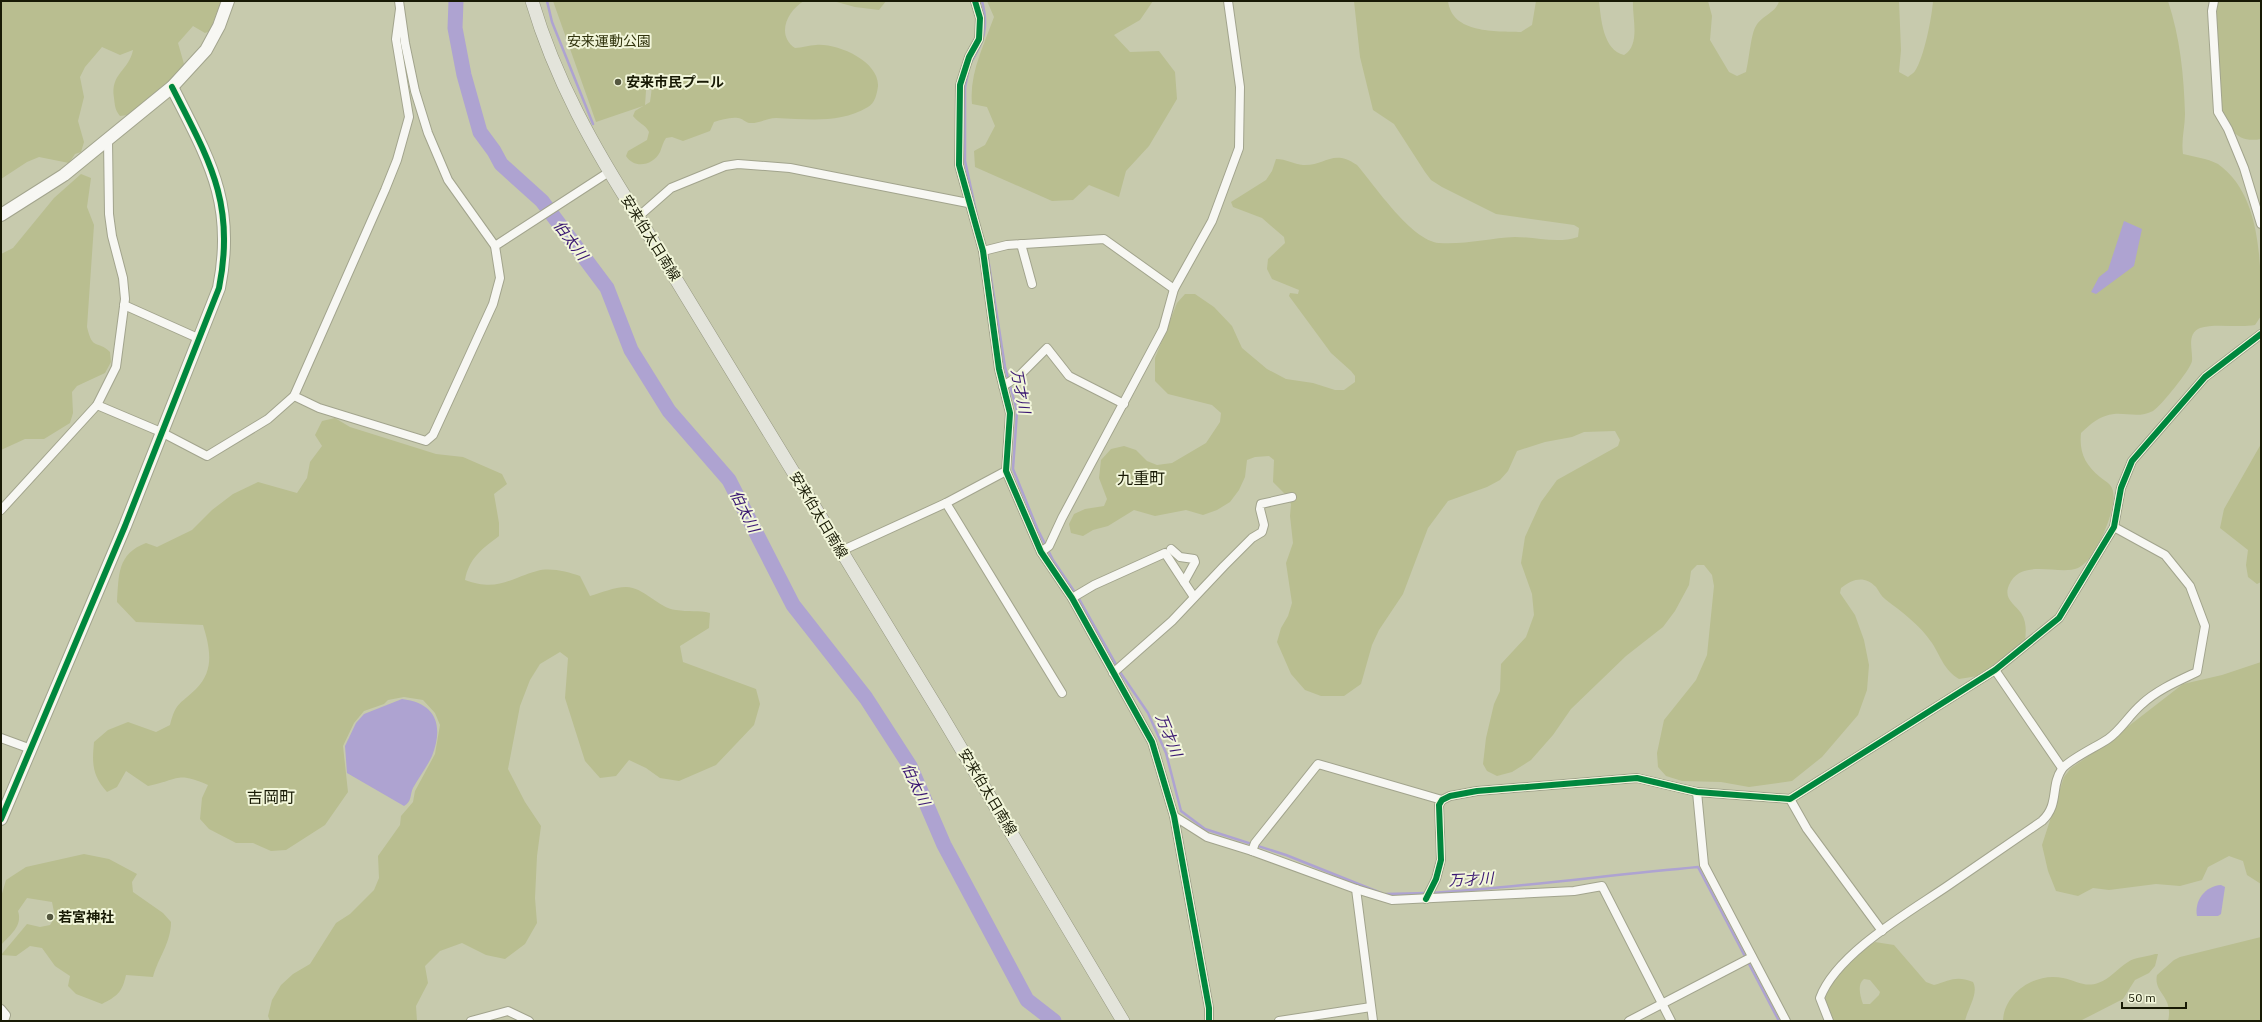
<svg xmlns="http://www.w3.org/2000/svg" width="2262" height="1022" font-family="'IBM Plex Sans','Noto Sans JP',sans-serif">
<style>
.green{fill:#b9be90;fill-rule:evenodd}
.water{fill:#aea3d1}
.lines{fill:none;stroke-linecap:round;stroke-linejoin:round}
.stream{stroke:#aea3d1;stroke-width:2.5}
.river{stroke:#aea3d1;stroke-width:15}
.street-casing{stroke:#a2a48d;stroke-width:10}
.secondary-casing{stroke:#a2a48d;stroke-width:14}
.primary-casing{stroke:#969881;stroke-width:14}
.street{stroke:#f7f7f3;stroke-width:8}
.secondary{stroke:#f7f7f3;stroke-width:12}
.primary{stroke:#e3e4db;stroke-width:13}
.cycleway-casing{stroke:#f2f6da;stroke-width:8}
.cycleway{stroke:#00873e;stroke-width:6}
.poi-dot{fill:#555840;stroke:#f2f6da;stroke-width:1.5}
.labels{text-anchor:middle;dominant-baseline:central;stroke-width:4;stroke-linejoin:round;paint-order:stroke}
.park-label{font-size:14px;fill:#31340d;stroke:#f2f6da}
.poi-label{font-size:14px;font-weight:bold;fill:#181a05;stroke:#f2f6da;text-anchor:start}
.street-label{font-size:14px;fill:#181a05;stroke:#f2f6da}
.water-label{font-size:15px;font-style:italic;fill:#3a1773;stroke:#f2f6da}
.quarter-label{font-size:16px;fill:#181a05;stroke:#f2f6da}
</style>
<rect width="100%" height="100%" fill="#c7caad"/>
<g class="green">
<path d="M1,1H221L210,31L205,33L193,26L178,43L184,64L177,74L128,115L120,116C115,110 115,106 114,98C110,73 129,71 133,50L120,55L102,47L85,67L80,77L84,97L78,121L84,142L81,152L75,154L69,163L39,157L27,162L1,179Z"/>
<path d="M553,1H804C787,11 776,35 795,48C802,48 809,45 816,45C837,43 879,61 878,86C877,94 875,103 868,107C839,124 808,119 776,118C767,118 758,124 749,123C745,122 742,118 738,118C730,117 721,120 714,122L710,131L683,141L672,137L666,138C663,142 662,147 660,152C653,166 634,169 626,156L628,151L647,140L649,132C645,124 638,123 633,116L635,111L643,106L596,122ZM647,77C654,83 651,94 650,102L645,105Z"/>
<path d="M833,1H886L879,10L855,7Z"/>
<path d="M987,1H1153L1140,20L1114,35L1130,52L1159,51L1175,72L1177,99L1149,146L1126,171L1119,197L1089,185L1073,200L1052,201L975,167L974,151L985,145L995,126L987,107L972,104C969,74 984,45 994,17Z"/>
<path d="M1354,1H1448C1452,34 1496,31 1521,32L1532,25L1536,1H1599C1601,19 1603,50 1624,55C1641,45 1632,17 1633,1H1708L1712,16L1710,40L1729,72L1737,76L1746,72C1749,60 1751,33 1756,26C1762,15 1776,13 1779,1H1899L1901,50L1899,72L1908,77C1910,75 1914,73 1915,71C1924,58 1932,17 1933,1H2168C2180,37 2184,76 2185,114C2185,127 2181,140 2183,154C2195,157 2206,158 2218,164C2262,195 2261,265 2261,316L2255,325C2239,328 2214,323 2200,328C2186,334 2193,350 2192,361C2191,369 2160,407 2153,411C2140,418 2128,413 2114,414C2101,415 2090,424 2081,433C2079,452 2085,465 2100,477C2103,480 2108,482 2110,485C2115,491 2114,501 2112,508C2109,524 2094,561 2078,568C2059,576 2021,557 2009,585C2003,599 2015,604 2021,613C2027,622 2026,632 2025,642L1978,676L1959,679C1944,670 1941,657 1932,643C1919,624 1903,613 1885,599C1881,596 1879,591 1876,587C1864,575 1853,579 1841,588L1840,593L1855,615L1864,640L1869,665L1867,690L1858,715L1822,757L1792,781L1749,787L1721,782L1682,781L1666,776L1658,767L1657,753L1664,720L1696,680L1707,655L1714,586L1712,575L1704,565H1697L1691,571L1689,585L1675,611L1663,627L1626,656L1571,709L1553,735L1531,760L1512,772L1497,776L1487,771L1483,764L1486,738L1494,704L1500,691L1501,664L1526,637L1534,615L1532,594L1521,563L1525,537L1541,502L1557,480L1618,446L1620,440L1615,431L1584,432L1572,437L1545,442L1517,451L1508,471L1500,480L1487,487L1448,501L1428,528L1403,594L1379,630L1372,645L1361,684L1344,696H1321L1305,690L1291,674L1277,642L1281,628L1288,616L1292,603L1286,563L1293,543L1290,516L1291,504L1287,496L1273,482L1274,460L1269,456L1255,457L1247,460L1245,477L1239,490L1230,502L1217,510L1203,515L1186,510L1155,516L1134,510L1108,526L1093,530L1083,536L1071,533L1069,524L1074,514L1085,509L1104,506L1107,499L1099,478L1101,460L1111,449L1124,446L1136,450L1147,461L1157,465L1172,463L1206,443L1220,422L1221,413L1212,405L1168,394L1155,381V358L1177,303L1185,294H1195L1214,307L1232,326L1242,348L1267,369L1286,379L1313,383L1335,390H1344L1355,382V376L1351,371L1331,353L1289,296L1290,293L1298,294L1299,290L1272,279L1267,269L1268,259L1285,243L1284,237L1262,218L1233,207L1231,202L1266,180L1272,171L1276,159C1286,159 1294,164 1303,165C1326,166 1332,148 1357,165C1375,186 1412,241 1439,243C1464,245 1490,238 1515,237C1536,237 1557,244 1578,237L1579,228L1574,225L1496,214L1442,187L1431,180L1425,172L1394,124L1373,110L1360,57Z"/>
<path d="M2215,1H2261V139C2217,148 2219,85 2218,57C2217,38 2216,20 2215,1Z"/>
<path d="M81,174L91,178L87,207L94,225L87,327C93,352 97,339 110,352L111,362L105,373L77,386L72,392L73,413L70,423L44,439H25L1,450V254L13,248L54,198Z"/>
<path d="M335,418L350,427L436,454L463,457L502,474L507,484L494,494L499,523V536C482,549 469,558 465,580C498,592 508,579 537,571C550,567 568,572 580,576L590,596C601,593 614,587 626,587C644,587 658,608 676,610C688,612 699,610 710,613L709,628L680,646L683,662L756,689L760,704L754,725L716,765L679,781L660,778L646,768L629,760L616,776L600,778L585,761L565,698L568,658L560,652L540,664L530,680L520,706L508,769L525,802L541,826L537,856L535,898L537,923L525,944L505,959L486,955L462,943L440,951L425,966L428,983L416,1006L417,1021H270L268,1016L272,1000L281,985L293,974L310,964L336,923L350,914L374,890L379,878L378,856L400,825L401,816L413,802L415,791L435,754L440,725L435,713L423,700L404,697L388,700L384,704L364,711L354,723L343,746L348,792L325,825L286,850L271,851L253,843H236L209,829L200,819L202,798L208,785C176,771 179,780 148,786L126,771L117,787L107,792C92,775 92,764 94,742L108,730L128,722L156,732L170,725C176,701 181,704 196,689C215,670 210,648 203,625L136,622L117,602C119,575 117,554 146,543L157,547L192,530L212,510L233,494L258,482L297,493L307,478L310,462L322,446L315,435L322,421Z"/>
<path d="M2261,444V582L2257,584L2248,577L2246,565L2248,550L2220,528L2224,509Z"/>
<path d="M2261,662V884L2247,875L2243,861L2229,856L2208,867L2202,880L2180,886L2156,884L2109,890L2093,888L2078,896L2056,891L2048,871L2042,845L2064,777L2071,768L2099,749L2183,684L2222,675Z"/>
<path d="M84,854L109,859L137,874L132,882L133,892L163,913L171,922C171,943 158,958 153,977L126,975C122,993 117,996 102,1004L76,994L68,986L70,976L55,966L42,948L30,946L16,956L1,955L27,924L40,927L50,925L55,917L52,902L27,898L18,911C23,926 10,935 1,945V897L6,880L26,867Z"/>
<path d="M2261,937V1021H2168C2174,996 2153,993 2157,975L2174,960L2180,957Z"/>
<path d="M1875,942L1894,945L1926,982L1934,985C1950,981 1955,975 1973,982C1979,993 1968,1008 1965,1021H1831C1829,1015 1824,1006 1825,1000C1828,979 1857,951 1875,942ZM1864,979L1870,980L1880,992L1879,995L1870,1004H1863C1860,996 1857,984 1864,979Z"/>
<path d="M2155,954H2158L2155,966L2149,973L2135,980L2123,999L2080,1021H2003C2004,993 2035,972 2063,978C2075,980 2085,988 2098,983C2110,979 2118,968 2128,962C2135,957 2147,957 2155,954Z"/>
</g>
<g class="water">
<path d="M2124,221L2142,229L2134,266L2096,294L2091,292L2099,277L2108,270Z"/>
<path d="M402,699C436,703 444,725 432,756C427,767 419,777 413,788C410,794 412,802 404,806L347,773L345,746L356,723L364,714Z"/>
<path d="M2221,885L2225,887L2221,914L2218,916H2197C2194,901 2205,886 2221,885Z"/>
</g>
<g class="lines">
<g class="stream">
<path d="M547,1L552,22L593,124"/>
<path d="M970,64C984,42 989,27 982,1"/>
<path d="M968,73L965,87V161L977,216"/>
<path d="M987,252L1005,367L1017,411L1013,469L1037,528L1053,560L1078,597L1122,675L1148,713L1166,753L1181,811L1205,829L1286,855L1381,893"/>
<path d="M1432,893C1521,887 1609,875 1698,867L1779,1021"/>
<path d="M1386,894L1427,893"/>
</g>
<path class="river" d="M456,1L455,28L464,75L480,132L494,151L501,164L542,201L607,288L631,350L669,411L729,480L793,605L866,698L910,766L944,845L1027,1000L1054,1021"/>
<defs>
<g id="street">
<path d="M399,1L405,43L415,91L428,133L448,180L495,246"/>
<path d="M975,1L980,18L979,39L969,57L960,85L959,165L983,251L999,369L1010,413L1006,471L1041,552L1072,598L1152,742L1174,816L1209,1008V1021"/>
<path d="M2214,1L2212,11L2218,112L2228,129L2244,168L2261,224"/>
<path d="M638,217L671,188L725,166L738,164L790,168L968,203"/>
<path d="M1021,244L1032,284"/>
<path d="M983,251L1007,245L1104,239L1174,289"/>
<path d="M124,305L200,339"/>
<path d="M1003,386L1019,376L1047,348L1069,376L1124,404"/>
<path d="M294,396L319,408L426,441L433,435L493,304L500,278L495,246L609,172"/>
<path d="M97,405L161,432L207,456L268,419L294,396L385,190L397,160L409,117L396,39L400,9"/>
<path d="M946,503L1062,693"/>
<path d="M1,510L97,405L116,367L125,299L123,278L112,236L109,214L108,140"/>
<path d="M1171,549L1180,557L1194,559L1195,562L1184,582L1194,597"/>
<path d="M841,551L946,503L1006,471"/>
<path d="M1041,552L1049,546L1062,518L1163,329L1174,289L1212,221L1239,148L1240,87L1228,1"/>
<path d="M1072,598L1094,585L1165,553L1184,582"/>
<path d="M1995,670L2062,768"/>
<path d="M1113,673L1172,621L1224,566L1252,538L1262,532L1264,525L1260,509L1261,504L1292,497"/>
<path d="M1,738L31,749"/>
<path d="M1697,792L1704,865L1786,1021"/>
<path d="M1790,799L1807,829L1882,931"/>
<path d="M1174,816L1207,837L1252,851L1356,889L1392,900L1574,891L1602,886L1671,1021"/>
<path d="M1252,851L1255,843L1318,764L1442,800"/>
<path d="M1356,889L1373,1021"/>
<path d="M1426,899L1436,879L1441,860L1439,805L1442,800L1450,796L1477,791L1637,778L1697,792L1790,799L1995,670L2059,618L2114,527L2121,488L2132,461L2205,377L2261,334"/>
<path d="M1,1009L6,1015L4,1021"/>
<path d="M471,1021L508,1011L529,1021"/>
<path d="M1279,1021L1371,1007"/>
<path d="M1629,1021L1752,957"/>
<path d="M1829,1021L1820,998C1836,954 1909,912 1946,887C1978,865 2010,843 2042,821C2060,804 2050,786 2062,769C2068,760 2098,746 2108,739C2122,729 2129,715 2142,704C2157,690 2178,681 2197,672L2205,626L2190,586L2165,555L2114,527"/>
</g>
<g id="secondary">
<path d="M1,215L64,175L172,87L206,50L219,26L228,1"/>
<path d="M1,819L125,526L219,288C236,203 209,160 172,87"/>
</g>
<path id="primary" d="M532,1C555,79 594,149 638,217L940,713L1123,1021"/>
</defs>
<use href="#street" class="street-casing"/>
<use href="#secondary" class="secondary-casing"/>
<use href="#primary" class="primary-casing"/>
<use href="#street" class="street"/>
<use href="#secondary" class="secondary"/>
<use href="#primary" class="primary"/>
<defs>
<g id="cycleway">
<path d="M975,1L980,18L979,39L969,57L960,85L959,165L983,251L999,369L1010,413L1006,471L1041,552L1072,598L1152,742L1174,816L1209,1008V1021"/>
<path d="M1,819L125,526L219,288C236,203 209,160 172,87"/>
<path d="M1426,899L1436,879L1441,860L1439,805L1442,800L1450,796L1477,791L1637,778L1697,792L1790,799L1995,670L2059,618L2114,527L2121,488L2132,461L2205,377L2261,334"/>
</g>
</defs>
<use href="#cycleway" class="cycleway-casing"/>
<use href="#cycleway" class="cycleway"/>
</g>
<g class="poi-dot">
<circle cx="618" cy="82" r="4"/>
<circle cx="50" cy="917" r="4"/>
</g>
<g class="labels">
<g class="park-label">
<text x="609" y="41">安来運動公園</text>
</g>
<g class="poi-label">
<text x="626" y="82">安来市民プール</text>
<text x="58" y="917">若宮神社</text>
</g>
<g class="street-label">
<text transform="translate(651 238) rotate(58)">安来伯太日南線</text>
<text transform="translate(819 515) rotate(59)">安来伯太日南線</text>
<text transform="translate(988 792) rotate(59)">安来伯太日南線</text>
</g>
<g class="water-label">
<text transform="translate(571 240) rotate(53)">伯太川</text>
<text transform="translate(1021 391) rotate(79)">万才川</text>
<text transform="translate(745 511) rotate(63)">伯太川</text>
<text transform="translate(1169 735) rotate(68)">万才川</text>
<text transform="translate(916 784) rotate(65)">伯太川</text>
<text transform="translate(1471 879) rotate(-3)">万才川</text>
</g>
<g class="quarter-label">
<text x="1141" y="478">九重町</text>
<text x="271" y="797">吉岡町</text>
</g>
</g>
<rect width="2262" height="1022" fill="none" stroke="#181a05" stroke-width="4"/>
<path d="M2122 1002v6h64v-6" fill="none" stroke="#181a05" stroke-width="2"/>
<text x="2128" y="1002" font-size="12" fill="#181a05" stroke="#f2f6da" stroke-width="3" paint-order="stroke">50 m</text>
</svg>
